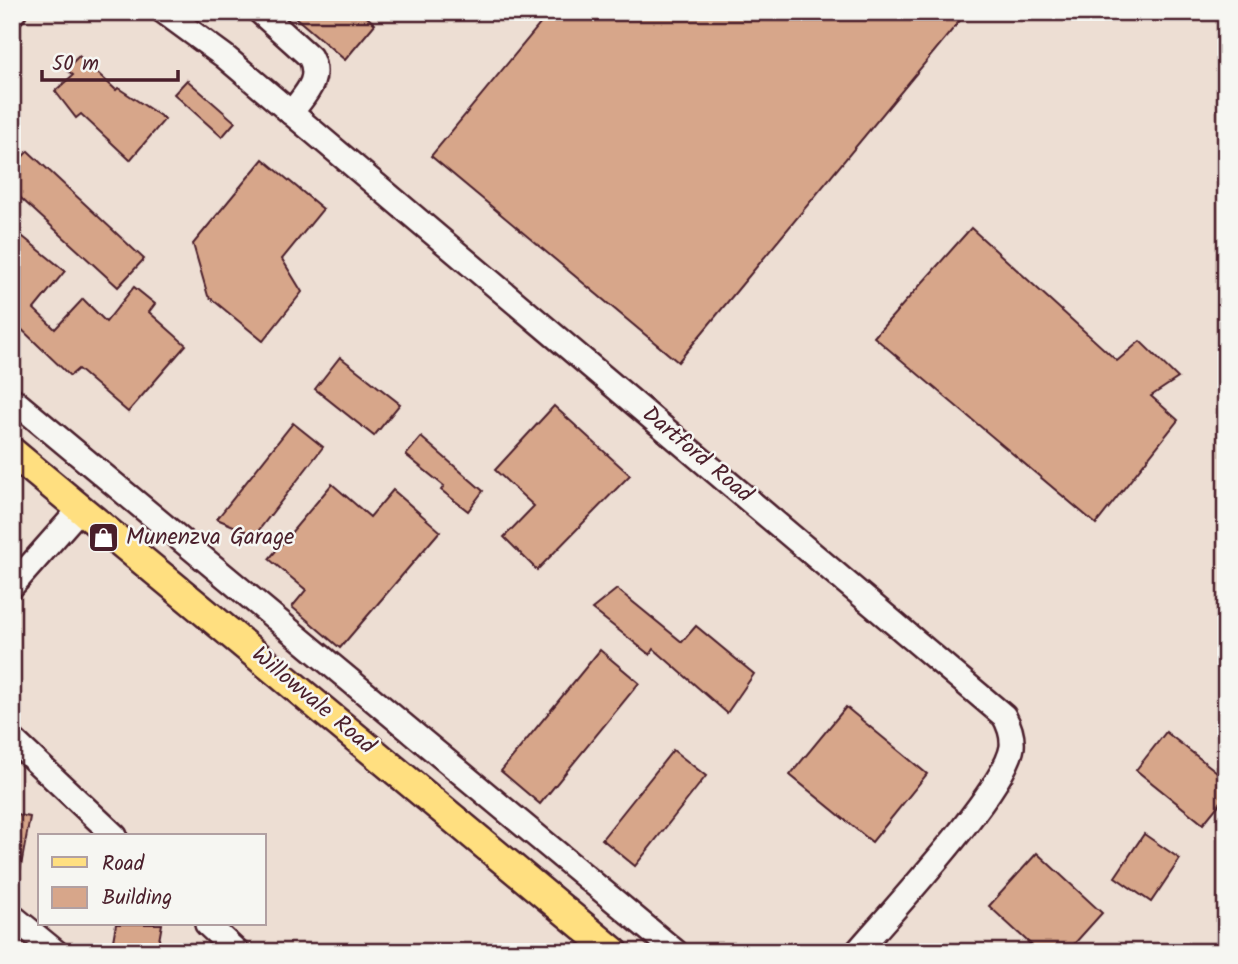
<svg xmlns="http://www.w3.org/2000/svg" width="1238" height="964" font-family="Kalam,sans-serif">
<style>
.building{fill:#d7a68a;stroke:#4a1f2b;stroke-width:2}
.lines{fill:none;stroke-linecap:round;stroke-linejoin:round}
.minor-casing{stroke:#4a1f2b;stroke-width:28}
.major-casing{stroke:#4a1f2b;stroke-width:33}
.minor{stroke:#f6f6f2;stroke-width:23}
.major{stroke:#ffdf80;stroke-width:28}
.labels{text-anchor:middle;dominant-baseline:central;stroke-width:5;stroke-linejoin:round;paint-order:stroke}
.street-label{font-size:23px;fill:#4a1f2b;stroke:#f6f6f2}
.poi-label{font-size:23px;fill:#4a1f2b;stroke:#f6f6f2;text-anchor:start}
</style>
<rect width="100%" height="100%" fill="#edded3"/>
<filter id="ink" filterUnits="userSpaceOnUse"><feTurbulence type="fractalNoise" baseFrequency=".0143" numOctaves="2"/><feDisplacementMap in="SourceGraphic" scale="14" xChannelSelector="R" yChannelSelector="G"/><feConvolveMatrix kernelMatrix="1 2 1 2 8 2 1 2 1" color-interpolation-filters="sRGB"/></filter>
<g filter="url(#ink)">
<g class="building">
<path d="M289,12H361L375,24L345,60Z"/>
<path d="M550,12H967L678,362L431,156Z"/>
<path d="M79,56L116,90L118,88L165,119L130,160L81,114L76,118L55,91L73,75L66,69Z"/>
<path d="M187,80L235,122L222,137L174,94Z"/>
<path d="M28,151L144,259L118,287L12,190V168Z"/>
<path d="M263,159L323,209L282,259L302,292L263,341L208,296L193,244Z"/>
<path d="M12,228L65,271L34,309L55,329L83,299L106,322L134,287L155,304L149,312L186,345L128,412L78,369L70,376L12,320Z"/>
<path d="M971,228L1117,361L1140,341L1178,378L1151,396L1178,420L1096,524L874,337Z"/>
<path d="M340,357L400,404L374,436L315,389Z"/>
<path d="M554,406L630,475L537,570L504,537L534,506L495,470Z"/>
<path d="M293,423L323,447L255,535L217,519Z"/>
<path d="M421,437L483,491L468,511L441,490L444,486L406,455Z"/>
<path d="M332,484L370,517L393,490L440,531L340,648L292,607L306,590L269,559Z"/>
<path d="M617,589L682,642L696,626L754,674L727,713L654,649L650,655L592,609Z"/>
<path d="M600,650L639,683L540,804L501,771Z"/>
<path d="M846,707L927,774L872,842L790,775Z"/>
<path d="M1166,732L1226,779V796L1203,824L1136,770Z"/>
<path d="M673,750L706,776L635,866L602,839Z"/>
<path d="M12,814L30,817L20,871H12Z"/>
<path d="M1144,834L1180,859L1151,902L1115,877Z"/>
<path d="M1037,853L1102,913L1067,952H1039L989,906Z"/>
<path d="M116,924H162L157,952H111Z"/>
</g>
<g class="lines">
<defs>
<g id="minor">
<path d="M164,12L224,56L1004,716C1009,725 1013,736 1012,747C1006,789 890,913 857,952"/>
<path d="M260,12L310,57C322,80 305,94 291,113"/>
<path d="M12,14L14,12"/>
<path d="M12,399L676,952"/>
<path d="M12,586L81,508"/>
<path d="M12,739L115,836"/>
<path d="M12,916L56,952"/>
<path d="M207,924L237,952"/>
</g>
<path id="major" d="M12,452L614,952"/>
</defs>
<use href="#minor" class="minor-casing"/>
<use href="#major" class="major-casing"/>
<use href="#minor" class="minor"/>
<use href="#major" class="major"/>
</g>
</g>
<defs>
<symbol id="shop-square" viewBox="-11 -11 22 22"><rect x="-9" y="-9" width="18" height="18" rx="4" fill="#4a1f2b" stroke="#f6f6f2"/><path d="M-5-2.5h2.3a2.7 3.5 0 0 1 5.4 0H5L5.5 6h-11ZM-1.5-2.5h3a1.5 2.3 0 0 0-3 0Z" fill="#fff"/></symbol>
</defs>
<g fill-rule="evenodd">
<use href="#shop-square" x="86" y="520" width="35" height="35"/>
</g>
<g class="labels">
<g class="street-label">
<text transform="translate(697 455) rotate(40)">Dartford Road</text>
<text transform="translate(313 701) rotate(40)">Willowvale Road</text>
</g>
<g class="poi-label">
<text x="126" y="538">Munenzva Garage</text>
</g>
</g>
<rect width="1238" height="964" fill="none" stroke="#f6f6f2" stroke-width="42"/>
<rect x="21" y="21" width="1196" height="922" fill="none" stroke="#4a1f2b" stroke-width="2.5" filter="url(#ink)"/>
<rect x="38" y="834" width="228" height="91" fill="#f6f6f2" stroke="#b1a0a2" stroke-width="2"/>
<rect x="52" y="857" width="35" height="10" fill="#ffdf80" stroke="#b1a0a2" stroke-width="2"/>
<text x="102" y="870" font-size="21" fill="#4a1f2b">Road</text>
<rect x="52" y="887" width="35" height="21" fill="#d7a68a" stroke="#b1a0a2" stroke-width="2"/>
<text x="102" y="904" font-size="21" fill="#4a1f2b">Building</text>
<path d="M42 70v10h136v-10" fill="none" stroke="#4a1f2b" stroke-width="3.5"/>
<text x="52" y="70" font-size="21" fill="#4a1f2b" stroke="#f6f6f2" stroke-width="5" paint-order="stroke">50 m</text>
</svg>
